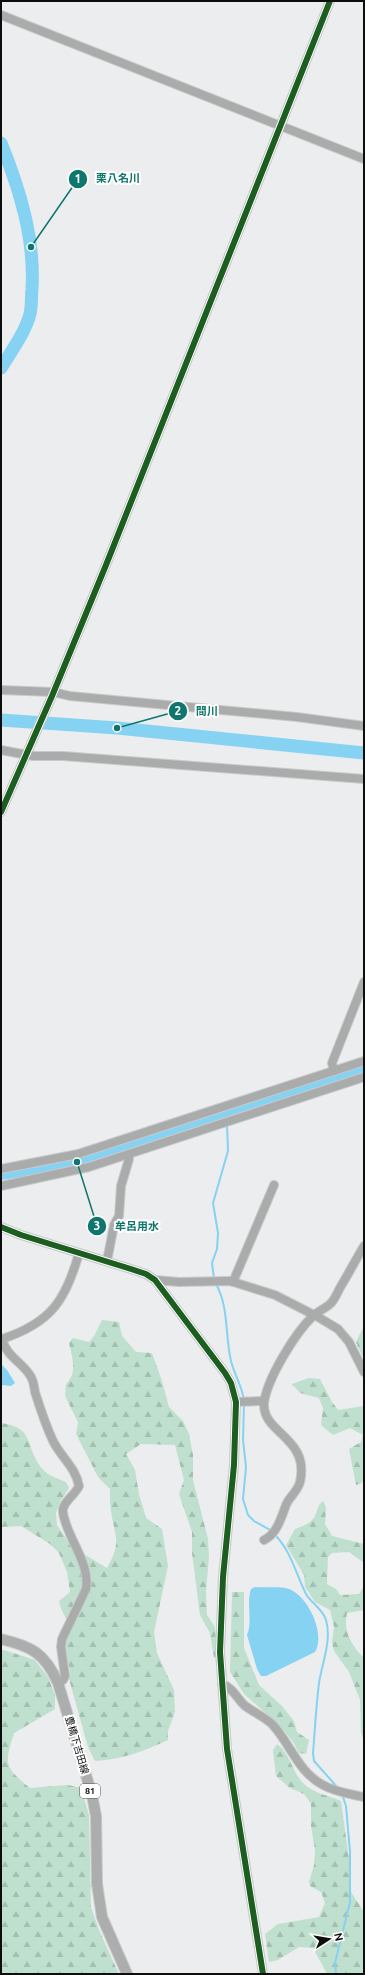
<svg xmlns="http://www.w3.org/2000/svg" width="365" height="1975" font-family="Ubuntu,'Noto Sans JP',sans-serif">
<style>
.forest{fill:url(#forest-firs)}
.water{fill:#85d2f2}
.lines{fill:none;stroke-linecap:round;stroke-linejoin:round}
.stream{stroke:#85d2f2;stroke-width:2}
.canal{stroke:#85d2f2;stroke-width:8}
.river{stroke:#85d2f2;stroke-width:13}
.minor-casing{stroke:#c8c9ca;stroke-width:10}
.major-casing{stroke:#c8c9ca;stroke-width:12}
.minor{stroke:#aaabab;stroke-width:8}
.major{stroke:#acadad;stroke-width:10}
.cycleway-casing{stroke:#fff;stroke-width:8}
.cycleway{stroke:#1b5e20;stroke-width:6}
.labels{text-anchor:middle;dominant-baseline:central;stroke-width:4;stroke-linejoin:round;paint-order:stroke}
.shield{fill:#fff;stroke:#565656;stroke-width:1}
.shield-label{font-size:9px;font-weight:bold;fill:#0d0d0e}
.street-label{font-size:10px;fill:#0d0d0e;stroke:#fff}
.leader{fill:none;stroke:#0f766e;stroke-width:1.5}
.callout-dot{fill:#0f766e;stroke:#fff;stroke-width:1.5}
.mark-label{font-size:12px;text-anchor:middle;font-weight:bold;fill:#fff}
.callout-label{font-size:11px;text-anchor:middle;font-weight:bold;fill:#0f766e;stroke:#fff;stroke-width:4;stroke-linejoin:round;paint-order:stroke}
</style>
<defs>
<pattern id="forest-firs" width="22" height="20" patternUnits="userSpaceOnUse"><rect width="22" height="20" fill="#bfe0ce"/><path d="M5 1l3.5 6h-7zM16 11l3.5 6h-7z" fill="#a3bfb0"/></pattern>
</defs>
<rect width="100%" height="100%" fill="#ecedee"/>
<g class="forest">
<path d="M102,1320L119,1322L122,1336L136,1352L152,1353L162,1381L169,1407L183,1421L189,1434L193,1455V1480L208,1539L209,1557L206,1591L207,1615L215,1627L217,1655L214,1658L210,1633L200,1615L192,1553V1532L179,1494L184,1480L175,1445L141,1444L126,1454L135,1470L139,1494L146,1518L162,1529L168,1566L154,1632L157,1653L174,1690L175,1712L168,1731V1740C145,1751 120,1760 95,1761L88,1747L69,1679C72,1663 63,1656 64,1642C65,1637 69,1632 69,1627C67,1617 61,1613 59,1601L70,1592L67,1572L59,1553L50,1544L21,1526L1,1527V1423C34,1427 25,1445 40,1466C46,1475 56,1478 66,1482L69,1488L60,1502L56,1513L57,1525L72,1547L107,1568C122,1542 115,1538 111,1511C110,1504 110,1496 110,1489L98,1477L76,1434L78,1422L65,1396L66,1384C78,1373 72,1357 69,1343L73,1338L89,1342L94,1336Z"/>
<path d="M364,1326V1360L356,1342Z"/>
<path d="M309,1378L320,1379L332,1402L338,1410L364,1406V1477L362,1483L356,1485L349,1449L361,1442L363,1435L350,1428L333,1435L321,1425L323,1408L319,1398L300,1393L292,1384Z"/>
<path d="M323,1501L326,1507L325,1524L332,1536L364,1544V1563L349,1552L332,1553L328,1557L327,1584L336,1589L340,1595L359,1594L364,1586V1610L347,1613C343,1631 351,1645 364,1658V1741L361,1733L360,1700L349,1672L334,1651L332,1642L334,1627L330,1610L315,1602L305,1587L304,1575L286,1545L295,1529C301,1527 309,1524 313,1519C318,1513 316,1506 323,1501Z"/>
<path d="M232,1592H244V1648L259,1685L282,1706L294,1721L297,1732L309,1740L306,1754L299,1753L293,1742L279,1725L244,1694L230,1672Z"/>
<path d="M1,1649L35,1660L48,1677L55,1695V1709L14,1733C4,1765 4,1767 30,1788L68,1785L81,1788L89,1815L91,1907L99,1930L119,1974H1Z"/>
<path d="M277,1744C290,1753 292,1772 303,1783C314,1794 328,1795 341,1801L349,1859V1889L364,1912V1974H327L313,1948L299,1947L278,1960L269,1962L265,1934L278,1924L319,1917L325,1903L321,1892L310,1886L309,1882L314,1865L315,1850L311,1826V1804L304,1794L290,1788L276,1776L273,1750Z"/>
</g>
<g class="water">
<path d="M1,1364L7,1370L15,1383L11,1386L1,1385Z"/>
<path d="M255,1587C264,1588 281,1586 289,1589C308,1596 326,1634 315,1652L266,1676H261L257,1669L247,1635C253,1621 246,1603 251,1589Z"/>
</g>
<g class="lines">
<g class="stream">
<path d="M224,1114L225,1120"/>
<path d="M214,1278L212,1263L217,1249L218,1233L213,1203L228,1151L227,1124"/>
<path d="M216,1284C229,1307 225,1336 231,1361C234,1374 242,1386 244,1400"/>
<path d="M244,1404L243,1440L246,1467L243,1499L248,1515L254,1521L272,1531"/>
<path d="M275,1535C291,1551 296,1574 306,1594C311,1603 323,1609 326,1620C332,1640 322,1663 319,1683C316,1706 315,1730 313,1753L314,1761L338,1788"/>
<path d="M336,1974L335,1963L350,1902V1852L346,1806L343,1797"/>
</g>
<path class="canal" d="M1,1176L38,1171L77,1162L364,1068"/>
<g class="river">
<path d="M1,143C20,190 35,239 32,289C31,297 32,306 30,314C25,333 12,350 1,368"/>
<path d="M1,720L117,728L364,753"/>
</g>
<defs>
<g id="minor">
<path d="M1,15L364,159"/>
<path d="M1,690L53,692L70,696L297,717L364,726"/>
<path d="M1,750L33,756H63L364,779"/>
<path d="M1,812L52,696L106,565L330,1"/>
<path d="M334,1071L332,1063L364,982"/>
<path d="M1,1169L78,1154L364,1061"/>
<path d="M1,1186L89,1167L364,1077"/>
<path d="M1,1227L21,1235L131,1269L146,1274L155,1280L225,1373L231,1383L236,1402L234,1465L223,1577L220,1652L227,1749L263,1974"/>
<path d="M107,1261L114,1225L119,1216L121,1186L129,1159L128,1155"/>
<path d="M155,1280L179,1282L230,1281L275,1295L318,1317L338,1329L349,1342L364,1372"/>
<path d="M233,1282L274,1185"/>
<path d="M236,1402L264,1401"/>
<path d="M264,1540C277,1534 281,1518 286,1505C289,1497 298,1491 300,1482C310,1437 262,1434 264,1403C267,1379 295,1333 313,1316C318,1311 327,1308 332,1302C336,1297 338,1291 341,1286C349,1273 356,1259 364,1246"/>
<path d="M58,1683L63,1680L65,1676L61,1647L62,1639L86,1589C90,1567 73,1545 66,1524C65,1520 62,1514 63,1509C65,1500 75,1495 79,1486C76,1468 61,1457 53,1441C46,1426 40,1408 35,1392C34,1387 34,1382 31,1377C23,1362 7,1358 2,1339C51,1323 66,1300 79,1253"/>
<path d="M222,1684C233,1688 236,1697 244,1705C253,1712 263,1716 272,1724C290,1743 298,1772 323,1785C335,1792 350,1794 364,1797"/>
</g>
<path id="major" d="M1,1639C31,1646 45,1653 58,1683L92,1795L96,1816L97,1884L102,1917L127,1974"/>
</defs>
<use href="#minor" class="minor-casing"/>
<use href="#major" class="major-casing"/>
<use href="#minor" class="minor"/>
<use href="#major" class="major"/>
<defs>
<g id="cycleway">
<path d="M1,812L52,696L106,565L330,1"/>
<path d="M1,1227L21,1235L131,1269L146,1274L155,1280L225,1373L231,1383L236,1402L234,1465L223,1577L220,1652L227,1749L263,1974"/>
</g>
</defs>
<use href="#cycleway" class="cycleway-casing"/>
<use href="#cycleway" class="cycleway"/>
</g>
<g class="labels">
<rect class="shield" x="80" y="1784" width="20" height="14" rx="3"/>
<g class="shield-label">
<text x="90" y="1791">81</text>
</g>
<g class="street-label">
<text transform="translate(77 1745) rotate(74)">豊橋下吉田線</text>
</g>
</g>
<path class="leader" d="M31 247L78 179M117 728L178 711M77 1162L97 1226"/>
<g class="callout-dot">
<circle cx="31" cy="247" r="4"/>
<circle cx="117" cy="728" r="4"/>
<circle cx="77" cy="1162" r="4"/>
<circle cx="78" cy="179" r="10"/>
<circle cx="178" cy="711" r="10"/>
<circle cx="97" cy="1226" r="10"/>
</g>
<g class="mark-label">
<text x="78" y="183">1</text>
<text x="178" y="715">2</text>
<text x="97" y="1230">3</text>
</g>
<g class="callout-label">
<text x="118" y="182">栗八名川</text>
<text x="207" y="715">間川</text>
<text x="137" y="1230">牟呂用水</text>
</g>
<rect width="365" height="1975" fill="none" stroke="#0d0d0e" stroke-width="4"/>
<g transform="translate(329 1939) rotate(78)" stroke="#ffffff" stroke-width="3" paint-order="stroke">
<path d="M0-3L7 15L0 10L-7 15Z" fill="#0d0d0e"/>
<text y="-6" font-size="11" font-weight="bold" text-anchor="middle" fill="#0d0d0e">N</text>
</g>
</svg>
